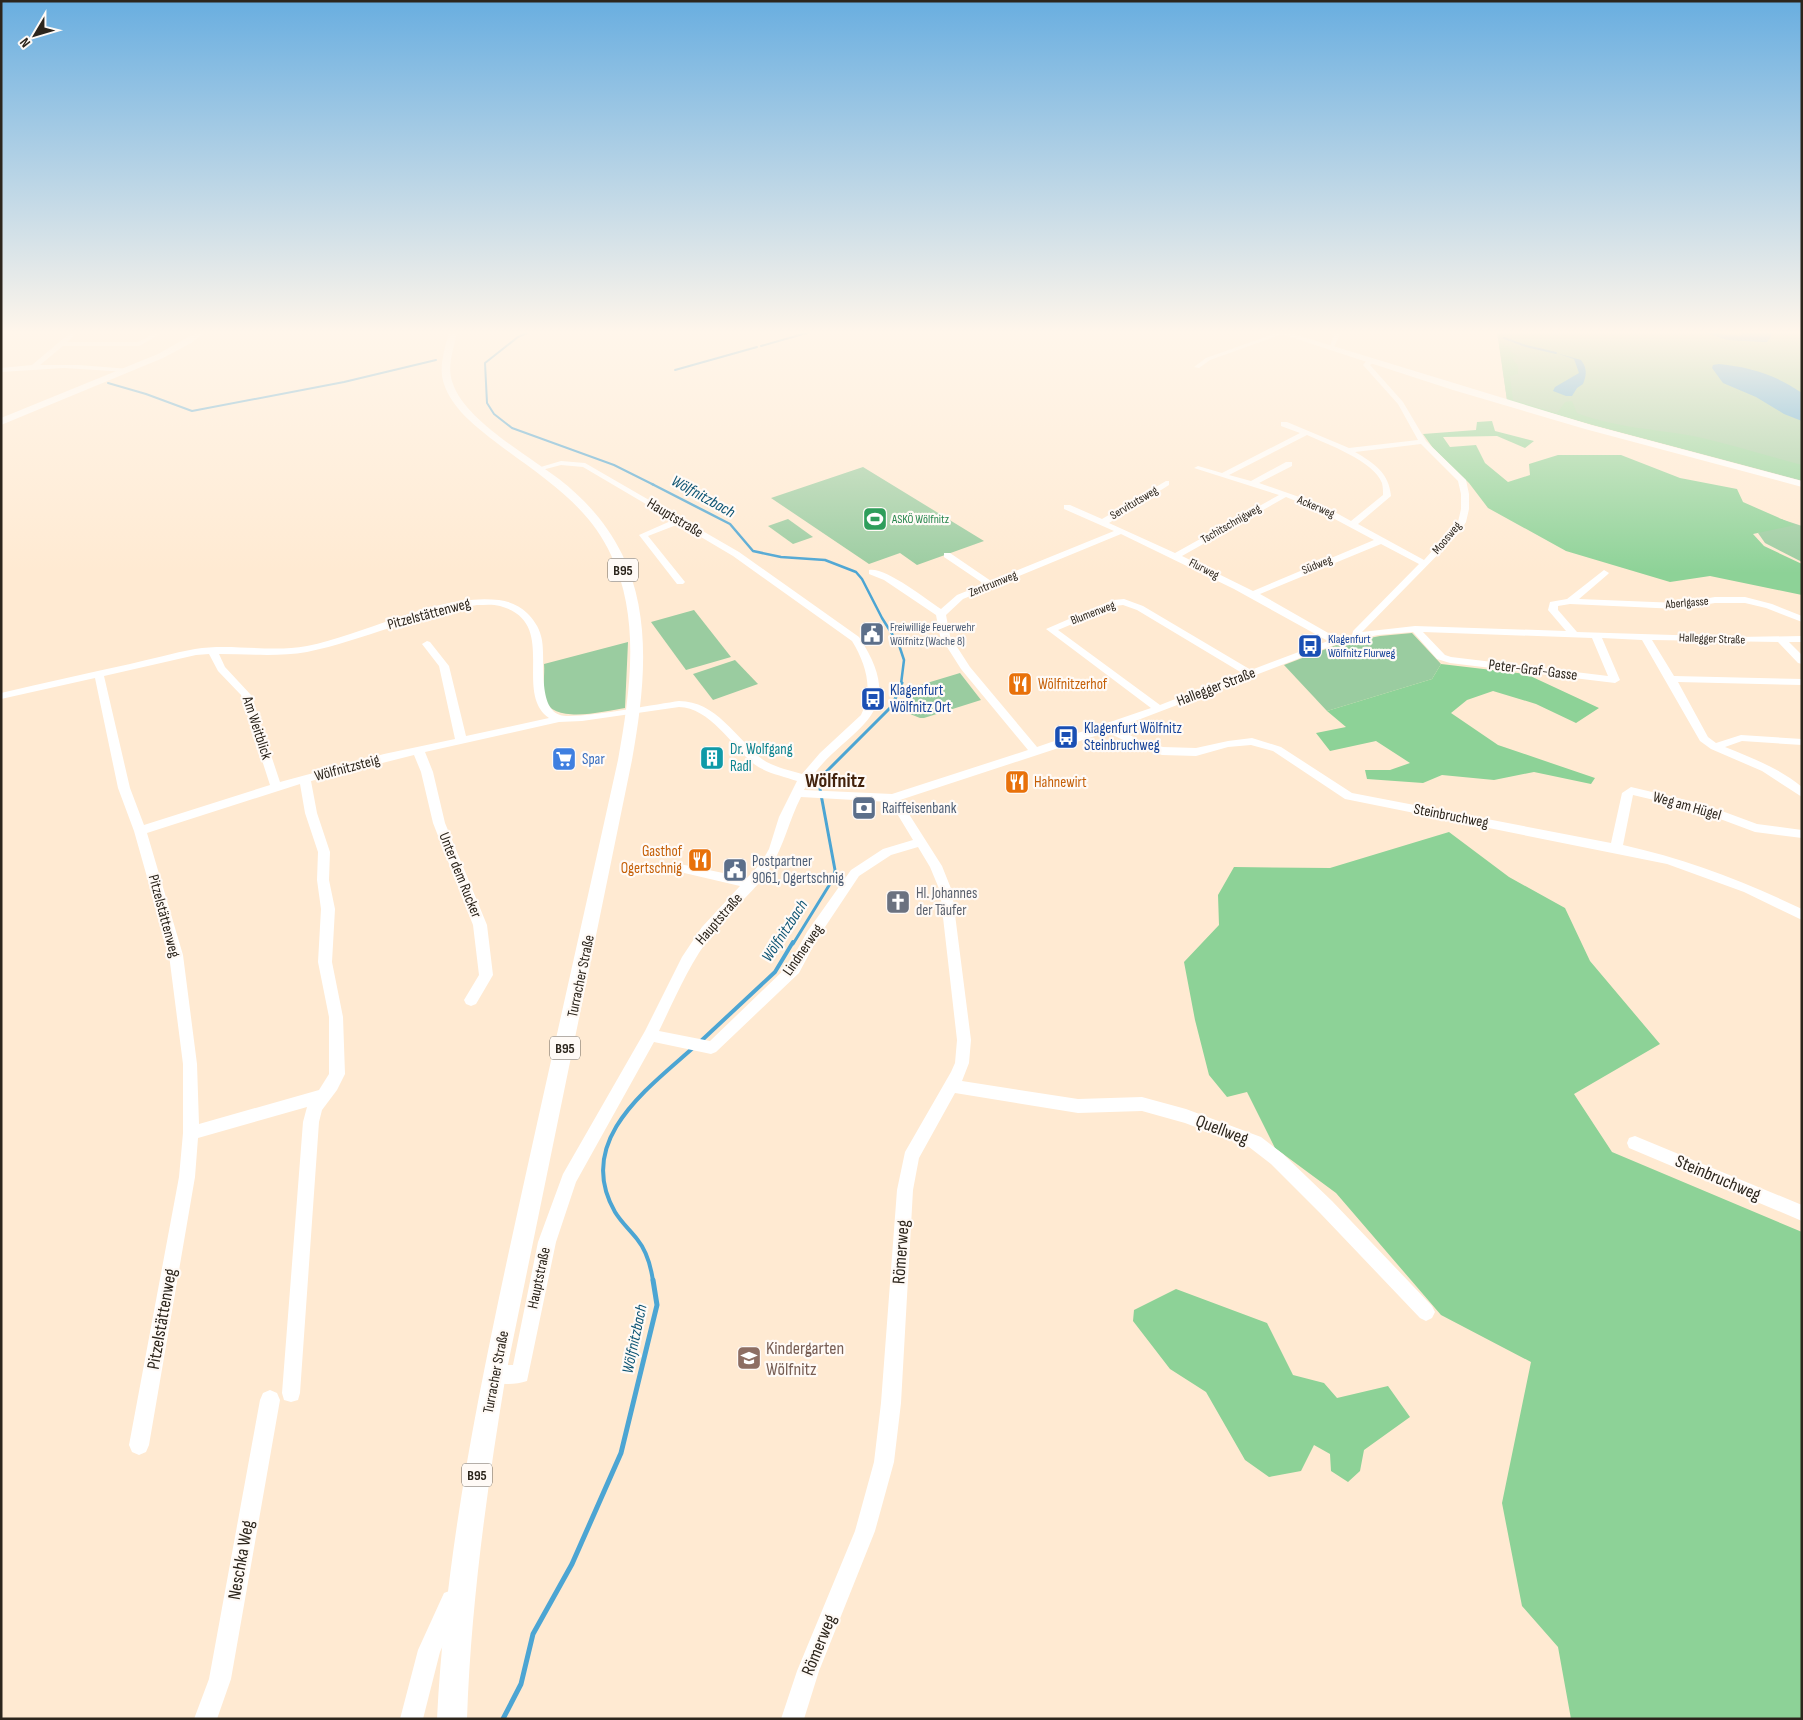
<svg xmlns="http://www.w3.org/2000/svg" width="1803" height="1720" font-family="'Sofia Sans Condensed',sans-serif">
<style>
.green{fill:#9acca0}
.forest{fill:#8dd297}
.water{fill:#4ca5d3}
.lines{fill:none;stroke-linecap:round;stroke-linejoin:round}
.stream-far4{stroke:#4ca5d3;stroke-width:2}
.stream-far3{stroke:#4ca5d3;stroke-width:2.5}
.stream-far2{stroke:#4ca5d3;stroke-width:3}
.stream-far1{stroke:#4ca5d3;stroke-width:4}
.stream{stroke:#4ca5d3;stroke-width:5}
.minor{fill:#fff;fill-rule:evenodd}
.major{fill:#fff;fill-rule:evenodd}
.labels{text-anchor:middle;dominant-baseline:central;stroke-width:4.5;stroke-linejoin:round;paint-order:stroke}
.far-street-label{font-size:12px;fill:#2c251c;stroke:#fffaf6}
.far-leisure-label{font-size:12px;fill:#27864d;stroke:#fffaf6;text-anchor:start}
.far-service-label{font-size:12px;fill:#4e5e75;stroke:#fffaf6;text-anchor:start}
.far-transit-label{font-size:12px;fill:#164399;stroke:#fffaf6;text-anchor:start}
.shield{fill:#fffaf6;stroke:#6b655d;stroke-width:1}
.shield-label{font-size:14px;font-weight:bold;fill:#2c251c}
.street-label{font-size:15px;fill:#2c251c;stroke:#fffaf6}
.food-label{font-size:15px;fill:#c56008;stroke:#fffaf6;text-anchor:start}
.transit-label{font-size:15px;fill:#164399;stroke:#fffaf6;text-anchor:start}
.culture-label{font-size:15px;fill:#0d838f;stroke:#fffaf6;text-anchor:start}
.shop-label{font-size:15px;fill:#366cbe;stroke:#fffaf6;text-anchor:start}
.service-label{font-size:15px;fill:#4e5e75;stroke:#fffaf6;text-anchor:start}
.worship-label{font-size:15px;fill:#5b616d;stroke:#fffaf6;text-anchor:start}
.water-label{font-size:16px;font-style:italic;fill:#0e5574;stroke:#fffaf6}
.near-street-label{font-size:18px;fill:#2c251c;stroke:#fffaf6}
.near-education-label{font-size:18px;fill:#785e54;stroke:#fffaf6;text-anchor:start}
.district-label{font-size:20px;font-weight:bold;fill:#42220c;stroke:#fffaf6}
</style>
<rect width="100%" height="100%" fill="#ffead2"/>
<g class="green">
<path d="M1497,332H1802V481L1593,425L1507,400Z"/>
<path d="M863,467L984,541L917,565L900,553L869,564L771,498Z"/>
<path d="M788,519L813,537L793,544L768,526Z"/>
<path d="M1781,519L1802,526V562L1765,543L1758,533Z"/>
<path d="M694,610L731,657L686,670L651,622Z"/>
<path d="M1412,633L1441,664L1432,679L1327,711L1284,665L1339,644L1380,636Z"/>
<path d="M628,642L625,708C605,711 553,725 545,699C542,690 545,675 544,664Z"/>
<path d="M735,660L758,684L713,700L693,674Z"/>
<path d="M960,673L981,700L924,718H920L900,710L907,699V689Z"/>
</g>
<g class="forest">
<path d="M1499,343L1512,348L1510,351L1517,356L1512,358L1518,366V374L1510,376L1513,400L1557,413L1565,402L1572,401L1577,413C1615,428 1658,429 1698,437C1733,445 1767,456 1802,465V480L1593,425L1507,400Z"/>
<path d="M1492,421L1495,431L1534,441L1525,448L1497,436L1443,437L1450,447L1476,445L1485,463L1508,482L1530,475L1529,464L1558,455H1621L1680,478L1737,489L1743,502L1795,525L1753,534L1764,546L1802,564V595L1710,576L1670,582L1566,551L1488,508L1469,483L1433,448L1423,434L1476,430L1477,422Z"/>
<path d="M1441,664L1526,674L1599,708L1576,723L1536,704L1493,691L1467,700L1451,713L1498,745L1595,778L1591,784L1534,772L1494,780L1442,775L1423,783L1367,779L1365,770H1390L1410,763L1376,741L1330,751L1316,733L1346,727L1327,711L1432,679Z"/>
<path d="M1449,832L1509,877L1565,908L1590,961L1660,1044L1574,1094L1612,1152L1802,1232V1719H1571L1558,1647L1522,1606L1502,1503L1531,1362L1441,1315L1336,1193L1275,1148L1247,1092L1227,1097L1209,1075L1195,1020L1184,962L1219,925L1218,895L1234,867L1330,868Z"/>
<path d="M1176,1289L1267,1323L1293,1375L1324,1383L1337,1398L1388,1386L1410,1417L1364,1450L1360,1471L1348,1482L1331,1471L1330,1454L1314,1445L1301,1471L1269,1477L1245,1460L1206,1392L1170,1369L1133,1321L1134,1310Z"/>
</g>
<g class="water">
<path d="M1703,332L1739,336L1743,334L1741,332H1774L1771,334V337L1767,342H1763L1727,340Z"/>
<path d="M1556,353L1581,360C1587,368 1587,374 1583,384L1577,388L1572,396H1566L1553,391L1555,387L1579,373L1574,359Z"/>
<path d="M1719,364C1750,367 1776,375 1802,393V421L1784,414L1756,397L1723,383L1712,368L1713,365Z"/>
</g>
<g class="lines">
<g class="stream-far4">
<path d="M529,332L518,337L485,363L487,403L494,414L512,428L614,465L654,485"/>
<path d="M1504,338L1526,346L1556,353"/>
<path d="M761,346L810,332"/>
<path d="M675,370L757,347"/>
<path d="M108,383L146,394L192,411L344,382L436,360"/>
</g>
<path class="stream-far3" d="M652,484L730,524L753,551L781,557L825,560L856,572L862,579L882,618L899,645L904,660L901,684"/>
<path class="stream-far2" d="M793,944L833,879L835,870L820,789L823,775L892,706L902,683"/>
<g class="stream-far1">
<path d="M701,1041L775,972L793,942"/>
<path d="M653,1281C651,1267 646,1250 637,1239C630,1230 621,1222 615,1212C574,1141 647,1089 694,1047"/>
</g>
<path class="stream" d="M503,1719L521,1684L533,1634L572,1564L621,1453L657,1305L653,1280"/>
<g class="minor">
<path d="M71,332H78L67,342H138L157,332H164L139,346H63L40,365H79L129,369V371L127,372L64,368L1,372V368L32,365Z"/>
<path d="M1279,332L1285,333L1210,360L1199,368L1194,367L1206,358Z"/>
<path d="M1335,332H1341L1333,349H1329Z"/>
<path d="M1368,359H1372L1374,362L1370,365L1403,402L1426,441L1466,480L1469,494V509L1466,522L1460,532L1362,632L1415,626L1566,631L1548,610L1550,602L1567,599L1604,570L1609,573L1607,575L1579,599L1678,603L1715,597H1745L1772,604L1802,616V622L1766,608L1745,603H1715L1678,609L1570,604L1558,606V610L1577,632L1738,637L1802,636V642H1789L1802,655V664L1798,663L1778,642L1652,640L1674,676L1802,679V685L1678,682L1708,737L1716,743L1741,735L1802,739V745L1742,741L1725,747C1752,758 1779,768 1802,787V797L1762,771L1711,749L1700,741L1642,640L1602,638L1620,680L1615,683L1450,663L1437,659L1413,632L1378,635L1339,643L1117,728L1139,740L1163,747L1196,748L1228,741L1252,738L1281,747L1352,793L1611,843L1622,793L1631,787L1703,804L1757,824L1802,830V838L1755,832L1696,810L1633,795L1623,845C1686,859 1743,881 1802,909V920L1744,892L1667,864L1345,799L1273,751L1251,745L1228,747L1196,756L1162,755L1131,744L1107,732L900,800L942,866L952,891L971,1040L969,1063L962,1081L1078,1099L1142,1097L1186,1109L1261,1137L1283,1154L1332,1201L1432,1306L1435,1312L1432,1318L1426,1321L1420,1318L1320,1213L1271,1164L1249,1147L1185,1123L1142,1111L1078,1113L955,1093L919,1158L913,1190L901,1403L894,1462L875,1531L819,1671L804,1719H781L797,1671L855,1531L874,1462L881,1403L897,1190L905,1152L951,1072L955,1063L957,1040L940,891L930,867L918,847L891,855L859,876L817,939L799,973L716,1052L711,1054L654,1042L576,1182L556,1242L527,1381C515,1385 499,1385 487,1381L485,1374L487,1367L494,1365H513L538,1242L563,1174L645,1031L682,957L702,927L740,886L680,872L676,871L674,868L676,865L680,864L747,878L761,863L769,849L779,817L797,781C783,776 766,773 754,764C732,746 709,707 679,707L582,721L559,722L425,752L433,772L445,823L487,925L493,975L476,1004L471,1006L466,1004L464,1000L479,975L473,925L433,823L421,772L414,755L311,781L317,813L330,852L329,880L335,909L332,962L343,1017L345,1074L337,1090L322,1110L319,1122L300,1393L298,1400L291,1402L284,1400L282,1393L303,1122L307,1107L198,1138L195,1177L149,1445L146,1452L139,1455L132,1452L129,1445L179,1177L183,1133V1064L169,955L134,831L118,788L95,678L1,699V693C44,683 87,673 130,664C152,659 173,653 195,649C232,643 270,653 307,646C368,634 437,593 499,600C509,601 520,606 527,613C533,619 539,627 541,636C547,655 536,707 560,715C575,720 657,704 679,701C716,701 736,738 762,759C773,767 789,770 802,774L820,753L861,715C874,690 866,664 852,641L733,556L679,524L648,536L685,582L683,584H677L639,535L673,520L583,467L561,465L538,471L534,469L561,461L585,463L739,552L859,637C917,725 835,728 804,790L892,794L1028,750L961,669L940,636L936,615L884,580L869,574V570C886,567 925,599 941,609L957,595L984,584L944,557V553H950L991,581L1114,531L1064,509V505H1070L1102,519L1166,481H1169V485L1109,523L1175,553L1279,495L1194,468L1198,466L1222,473L1300,433L1281,426V422H1287L1349,448L1418,440L1398,404L1363,365ZM1307,435C1327,444 1374,461 1382,483C1383,487 1383,492 1383,495L1351,521L1322,505L1259,483L1292,466V462H1286L1251,481L1229,475ZM1421,444L1458,481L1461,494V509L1458,522L1424,560L1358,524L1391,496C1389,473 1374,463 1355,452ZM1286,497L1316,509L1374,540L1253,591L1182,556ZM1121,534L1234,589L1328,641L1251,670L1143,606L1124,599L1113,600L1046,629L1151,708L1037,747L970,667L950,636L946,615L963,599ZM1381,544L1419,564L1353,631L1352,635L1337,638L1260,594ZM477,605C484,605 493,604 500,606C560,622 512,692 549,718L466,736L449,666L430,642L427,641L422,644L439,666L455,739L384,754L280,782L251,695L225,667L219,654C248,654 278,657 307,652C365,640 417,614 477,605ZM1123,605L1137,610L1242,673L1160,705L1058,630L1115,606ZM1423,632L1592,638L1608,676L1451,657L1445,655ZM209,654L218,671L241,695L270,785L144,825L130,788L104,676L196,655ZM300,784L305,813L318,852L317,880L321,909L318,962L329,1017V1074L319,1090L199,1124L197,1064L183,955L147,833ZM801,797L890,802L913,840L883,849L851,870L807,932L789,965L710,1041L659,1031C675,998 690,962 713,933C731,910 755,891 770,868C784,846 789,820 801,797Z"/>
<path d="M1635,1136L1802,1205V1221L1629,1148L1627,1143L1629,1138Z"/>
<path d="M270,1390L277,1393L280,1400L231,1679L217,1719H194L209,1679L260,1400L263,1393Z"/>
<path d="M452,1590L460,1593L463,1601L440,1652L423,1719H400L418,1650L444,1593Z"/>
</g>
<g class="major">
<path d="M197,332H206L191,343L163,358L1,425V418L158,354Z"/>
<path d="M449,332H457C454,349 446,367 453,384C465,420 529,456 559,479C586,500 607,524 622,554C653,618 644,693 632,760L506,1374C487,1489 471,1603 467,1719H437C446,1541 483,1370 521,1196C553,1051 586,905 618,760C630,693 641,619 611,555C587,502 537,474 493,440C474,425 452,408 444,384C438,367 445,349 449,332Z"/>
<path d="M1275,332H1287L1591,425L1802,481V487L1585,429L1453,390Z"/>
</g>
</g>
<linearGradient id="sky" x2="0" y2="1"><stop stop-color="#69aee0"/><stop offset="0.58" stop-color="#fff6eb"/><stop offset="1" stop-color="#fff6eb" stop-opacity="0"/></linearGradient>
<rect width="1803" height="573" fill="url(#sky)"/>
<defs>
<symbol id="stadium-square" viewBox="-11 -11 22 22"><rect x="-9" y="-9" width="18" height="18" rx="4" fill="#2e9e5b" stroke="#fffaf6"/><path d="M0-5a6.5 5 0 1 0 0 10a6.5 5 0 1 0 0-10ZM-3.5-1.8h7v3.6h-7Z" fill="#fff"/></symbol>
<symbol id="civic-square" viewBox="-11 -11 22 22"><rect x="-9" y="-9" width="18" height="18" rx="4" fill="#5c6f8a" stroke="#fffaf6"/><path d="M-.6-6.5H3V-4.5H.6V-3L4-1V1h2V6H-6V1h2V-1L-.6-3ZM-1.2 2.5V6h2.4V2.5Z" fill="#fff"/></symbol>
<symbol id="bus-square" viewBox="-11 -11 22 22"><rect x="-9" y="-9" width="18" height="18" rx="4" fill="#1a4fb4" stroke="#fffaf6"/><path d="M-5-6H5V4H4V6H2V4H-2V6H-4V4H-5ZM-3.5-4V0h7V-4ZM-3.5 1.2v1.5H-2V1.2ZM2 1.2v1.5H3.5V1.2Z" fill="#fff"/></symbol>
<symbol id="restaurant-square" viewBox="-11 -11 22 22"><rect x="-9" y="-9" width="18" height="18" rx="4" fill="#e8710a" stroke="#fffaf6"/><path d="M-5-6h1v4h1v-4h1v4h1v-4h1v5L-1.5 .5V6h-2V.5L-5-1ZM5-6V6H3V1.5H1.5Q1.5-4 5-6Z" fill="#fff"/></symbol>
<symbol id="building-square" viewBox="-11 -11 22 22"><rect x="-9" y="-9" width="18" height="18" rx="4" fill="#0f9aa8" stroke="#fffaf6"/><path d="M-4-6H4V6H1V3H-1V6H-4ZM-2.5-4.3h1.7v1.8h-1.7ZM.8-4.3h1.7v1.8H.8ZM-2.5-1h1.7V.8h-1.7ZM.8-1h1.7V.8H.8Z" fill="#fff"/></symbol>
<symbol id="supermarket-square" viewBox="-11 -11 22 22"><rect x="-9" y="-9" width="18" height="18" rx="4" fill="#3f7fe0" stroke="#fffaf6"/><path d="M-6-5.5h2.5l.6 2H6L4.5 2H-2.5L-4.4-4H-6ZM-1.5 3.2a1.3 1.3 0 1 0 .1 0ZM3 3.2a1.3 1.3 0 1 0 .1 0Z" fill="#fff"/></symbol>
<symbol id="bank-square" viewBox="-11 -11 22 22"><rect x="-9" y="-9" width="18" height="18" rx="4" fill="#5c6f8a" stroke="#fffaf6"/><path d="M-6-4H6V4H-6ZM0-2.3a2.3 2.3 0 1 0 0 4.6a2.3 2.3 0 1 0 0-4.6Z" fill="#fff"/></symbol>
<symbol id="church-square" viewBox="-11 -11 22 22"><rect x="-9" y="-9" width="18" height="18" rx="4" fill="#6b7280" stroke="#fffaf6"/><path d="M-1.2-6h2.4v3.5h3.3v2.4h-3.3V6h-2.4V-.1h-3.3v-2.4h3.3Z" fill="#fff"/></symbol>
<symbol id="school-square" viewBox="-11 -11 22 22"><rect x="-9" y="-9" width="18" height="18" rx="4" fill="#8d6e63" stroke="#fffaf6"/><path d="M0-5L7-2L0 1L-7-2ZM-4 1L0 2.5L4 1V4Q0 6-4 4Z" fill="#fff"/></symbol>
</defs>
<g fill-rule="evenodd">
<use href="#stadium-square" x="861" y="505" width="28" height="28"/>
<use href="#civic-square" x="858" y="620" width="28" height="28"/>
<use href="#bus-square" x="1296" y="632" width="28" height="28"/>
<use href="#restaurant-square" x="1006" y="670" width="28" height="28"/>
<use href="#bus-square" x="859" y="685" width="28" height="28"/>
<use href="#bus-square" x="1052" y="723" width="28" height="28"/>
<use href="#building-square" x="698" y="744" width="28" height="28"/>
<use href="#supermarket-square" x="550" y="745" width="28" height="28"/>
<use href="#restaurant-square" x="1003" y="768" width="28" height="28"/>
<use href="#bank-square" x="850" y="794" width="28" height="28"/>
<use href="#restaurant-square" x="686" y="846" width="28" height="28"/>
<use href="#civic-square" x="721" y="856" width="28" height="28"/>
<use href="#church-square" x="884" y="888" width="28" height="28"/>
<use href="#school-square" x="735" y="1344" width="28" height="28"/>
</g>
<g class="labels">
<g class="far-street-label">
<text transform="translate(1134 503) rotate(-31)">Servitutsweg</text>
<text transform="translate(1316 507) rotate(23)">Ackerweg</text>
<text transform="translate(1231 524) rotate(-30)">Tschitschnigweg</text>
<text transform="translate(1447 538) rotate(-50)">Moosweg</text>
<text transform="translate(1317 565) rotate(-22)">Südweg</text>
<text transform="translate(1204 569) rotate(27)">Flurweg</text>
<text transform="translate(993 584) rotate(-22)">Zentrumweg</text>
<text transform="translate(1687 603) rotate(-5)">Aberlgasse</text>
<text transform="translate(1093 613) rotate(-21)">Blumenweg</text>
<text transform="translate(1712 639) rotate(2)">Hallegger Straße</text>
</g>
<g class="far-leisure-label">
<text x="892" y="519">ASKÖ Wölfnitz</text>
</g>
<g class="far-service-label">
<text x="890" y="627">Freiwillige Feuerwehr<tspan x="890" dy="14">Wölfnitz (Wache 8)</tspan></text>
</g>
<g class="far-transit-label">
<text x="1328" y="639">Klagenfurt<tspan x="1328" dy="14">Wölfnitz Flurweg</tspan></text>
</g>
<g class="shield">
<rect x="608" y="558.5" width="30" height="23" rx="4"/>
<rect x="550" y="1036.5" width="30" height="23" rx="4"/>
<rect x="462" y="1463.5" width="30" height="23" rx="4"/>
</g>
<g class="shield-label">
<text x="623" y="570">B95</text>
<text x="565" y="1048">B95</text>
<text x="477" y="1475">B95</text>
</g>
<g class="street-label">
<text transform="translate(675 518) rotate(31)">Hauptstraße</text>
<text transform="translate(429 614) rotate(-15)">Pitzelstättenweg</text>
<text transform="translate(1533 670) rotate(7)">Peter-Graf-Gasse</text>
<text transform="translate(1216 687) rotate(-21)">Hallegger Straße</text>
<text transform="translate(257 728) rotate(72)">Am Weitblick</text>
<text transform="translate(347 768) rotate(-15)">Wölfnitzsteig</text>
<text transform="translate(1687 806) rotate(16)">Weg am Hügel</text>
<text transform="translate(1451 816) rotate(11)">Steinbruchweg</text>
<text transform="translate(460 875) rotate(68)">Unter dem Rucker</text>
<text transform="translate(164 916) rotate(75)">Pitzelstättenweg</text>
<text transform="translate(719 919) rotate(-49)">Hauptstraße</text>
<text transform="translate(803 950) rotate(-55)">Lindnerweg</text>
<text transform="translate(581 976) rotate(-78)">Turracher Straße</text>
<text transform="translate(539 1278) rotate(-78)">Hauptstraße</text>
<text transform="translate(496 1372) rotate(-79)">Turracher Straße</text>
</g>
<g class="food-label">
<text x="1038" y="684">Wölfnitzerhof</text>
<text x="1034" y="782">Hahnewirt</text>
<text x="682" y="851" text-anchor="end">Gasthof<tspan x="682" dy="17">Ogertschnig</tspan></text>
</g>
<g class="transit-label">
<text x="890" y="690">Klagenfurt<tspan x="890" dy="17">Wölfnitz Ort</tspan></text>
<text x="1084" y="728">Klagenfurt Wölfnitz<tspan x="1084" dy="17">Steinbruchweg</tspan></text>
</g>
<g class="culture-label">
<text x="730" y="749">Dr. Wolfgang<tspan x="730" dy="17">Radl</tspan></text>
</g>
<g class="shop-label">
<text x="582" y="759">Spar</text>
</g>
<g class="service-label">
<text x="882" y="808">Raiffeisenbank</text>
<text x="752" y="861">Postpartner<tspan x="752" dy="17">9061, Ogertschnig</tspan></text>
</g>
<g class="worship-label">
<text x="916" y="893">Hl. Johannes<tspan x="916" dy="17">der Täufer</tspan></text>
</g>
<g class="water-label">
<text transform="translate(703 497) rotate(29)">Wölfnitzbach</text>
<text transform="translate(785 931) rotate(-57)">Wölfnitzbach</text>
<text transform="translate(635 1339) rotate(-78)">Wölfnitzbach</text>
</g>
<g class="near-street-label">
<text transform="translate(1222 1130) rotate(21)">Quellweg</text>
<text transform="translate(1718 1178) rotate(23)">Steinbruchweg</text>
<text transform="translate(901 1252) rotate(-86)">Römerweg</text>
<text transform="translate(162 1319) rotate(-80)">Pitzelstättenweg</text>
<text transform="translate(241 1560) rotate(-80)">Neschka Weg</text>
<text transform="translate(819 1645) rotate(-68)">Römerweg</text>
</g>
<g class="near-education-label">
<text x="766" y="1348">Kindergarten<tspan x="766" dy="21">Wölfnitz</tspan></text>
</g>
<g class="district-label">
<text x="835" y="781">Wölfnitz</text>
</g>
</g>
<rect width="1803" height="1720" fill="none" stroke="#2c251c" stroke-width="5"/>
<g transform="translate(35 35) rotate(232)" stroke="#fffaf6" stroke-width="4" paint-order="stroke">
<path d="M0-4L9 19L0 12L-9 19Z" fill="#2c251c"/>
<text y="-8" font-size="14" font-weight="bold" text-anchor="middle" fill="#2c251c">N</text>
</g>
</svg>
